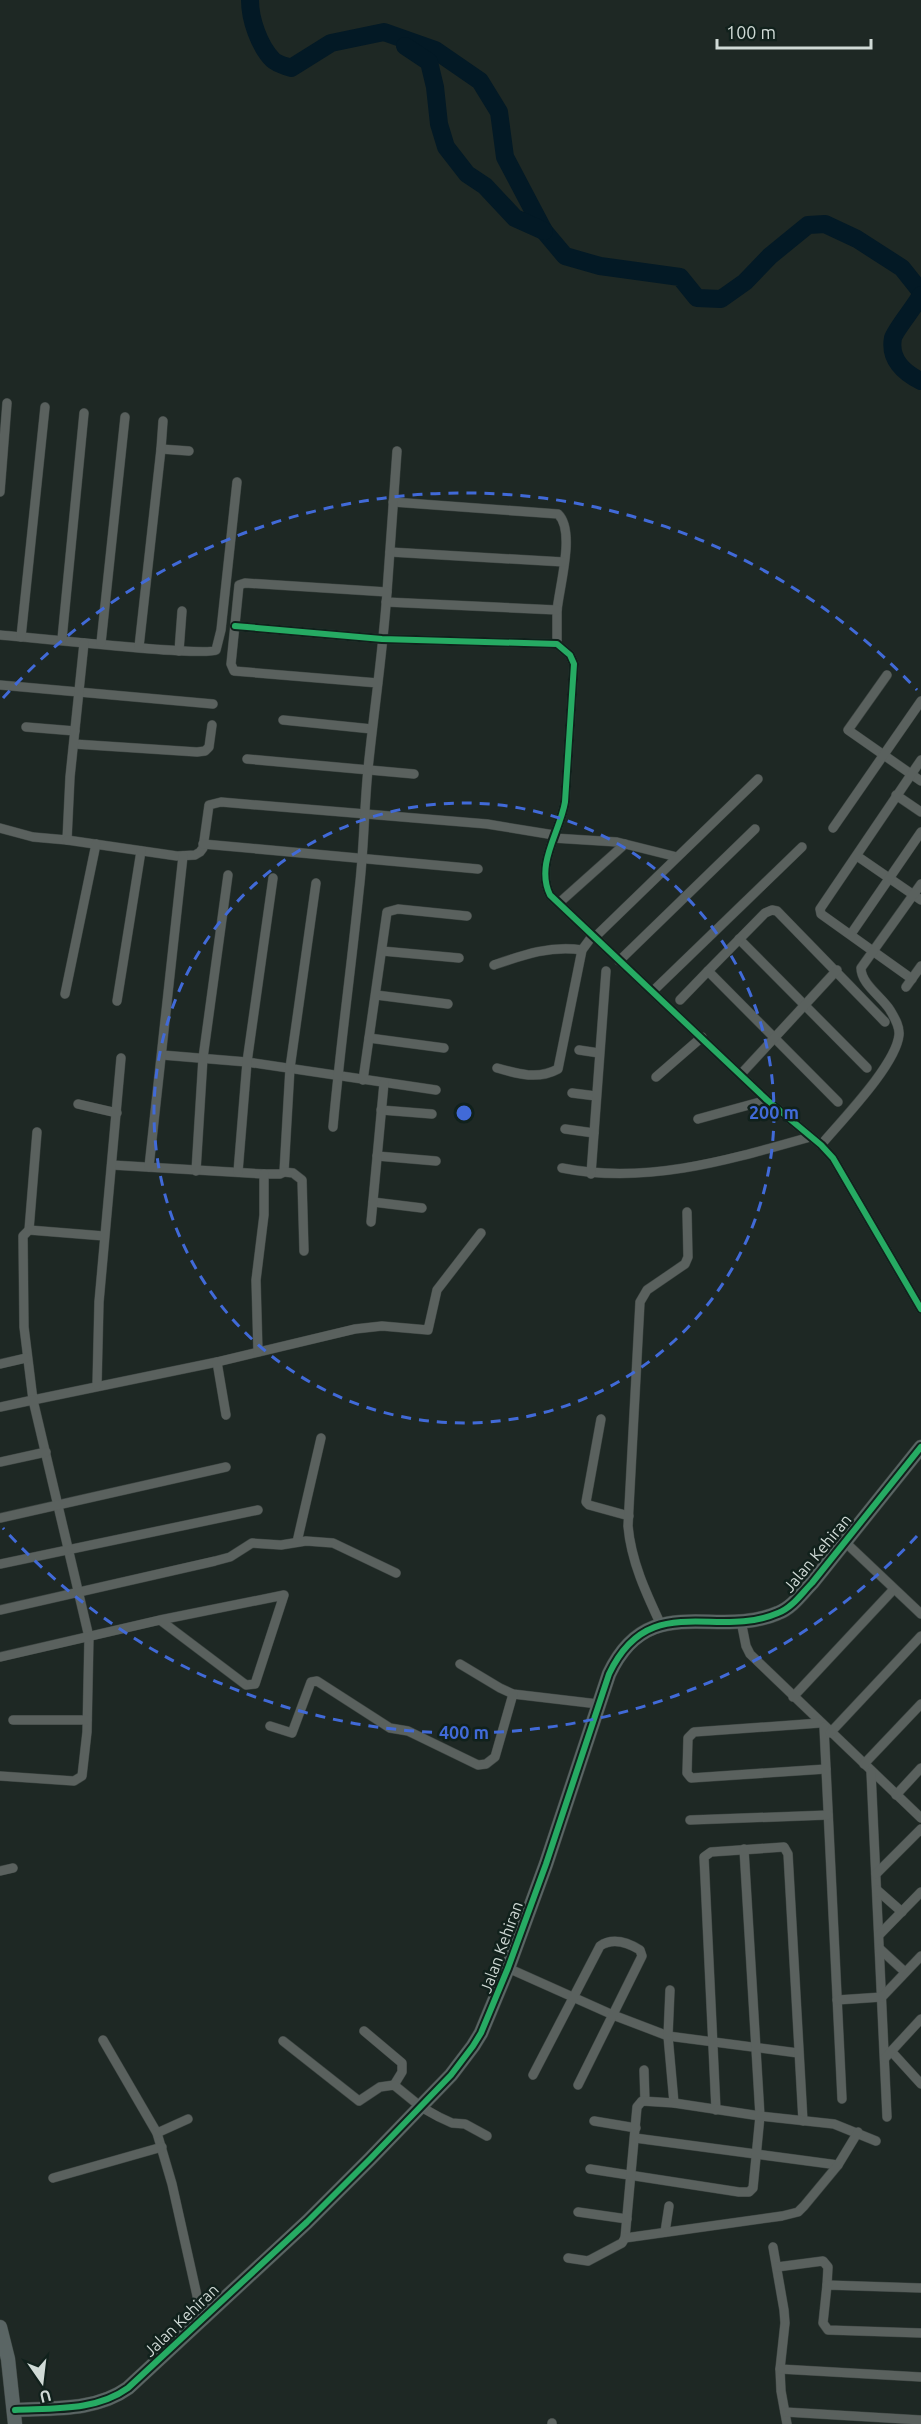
<svg xmlns="http://www.w3.org/2000/svg" width="921" height="2424" font-family="Ubuntu,sans-serif">
<style>
.lines{fill:none;stroke-linecap:round;stroke-linejoin:round}
.river{stroke:#031925;stroke-width:18}
.street-casing{stroke:#3c4441;stroke-width:10}
.secondary-casing{stroke:#3c4441;stroke-width:15}
.street{stroke:#5a615e;stroke-width:9}
.secondary{stroke:#5a6564;stroke-width:14}
.cycleway-casing{stroke:#11211c;stroke-width:10}
.cycleway{stroke:#26ab63;stroke-width:6}
.ring{fill:none;stroke:#416ad8;stroke-width:3;stroke-dasharray:10 8}
.labels{text-anchor:middle;dominant-baseline:central;stroke-width:5;stroke-linejoin:round;paint-order:stroke}
.street-label{font-size:16px;fill:#d0dad6;stroke:#11211c}
.centre{fill:#416ad8;stroke:#11211c;stroke-width:3}
.ring-label{font-size:18px;text-anchor:middle;font-weight:bold;fill:#416ad8;stroke:#11211c;stroke-width:5;stroke-linejoin:round;paint-order:stroke}
</style>
<rect width="100%" height="100%" fill="#1e2824"/>
<g class="lines">
<g class="river">
<path d="M250,0C250,19 259,46 273,60C277,64 286,66 291,68L331,43L384,32L435,50L480,81L499,112L505,157L544,231L565,256L600,266L680,277L697,298L721,299L745,282L770,256L808,225L825,224L857,239L902,268L921,292"/>
<path d="M405,46L429,62L435,87L439,124L446,147L467,174L485,186L515,218L544,231"/>
<path d="M921,295C916,305 895,330 893,338C889,359 904,373 921,381"/>
</g>
<defs>
<g id="street">
<path d="M161,449L189,451"/>
<path d="M0,492L7,403"/>
<path d="M393,502L558,514C576,531 559,587 557,611C557,622 557,633 557,644"/>
<path d="M390,552L564,562"/>
<path d="M387,592L397,451"/>
<path d="M386,602L557,610"/>
<path d="M235,626L382,639L557,644L570,655L574,664L565,802C560,832 535,864 550,895L767,1100L821,1145L833,1158L921,1309"/>
<path d="M0,635C28,637 205,657 216,650L221,630L237,482"/>
<path d="M21,637L45,407"/>
<path d="M62,639L84,413"/>
<path d="M101,643L125,417"/>
<path d="M139,647L161,449L163,421"/>
<path d="M179,651L182,611"/>
<path d="M887,675L848,730L921,781"/>
<path d="M0,685L213,704"/>
<path d="M283,720L372,729"/>
<path d="M26,727L75,731"/>
<path d="M74,744L197,752L205,751L209,747L212,725"/>
<path d="M247,759L414,774"/>
<path d="M896,795L921,812"/>
<path d="M0,828L33,837L67,840L70,777L84,643"/>
<path d="M833,828L921,701"/>
<path d="M553,838L617,842L677,857"/>
<path d="M67,840L177,856L195,855L200,852L203,848L209,805L221,802L487,824L554,835"/>
<path d="M203,844L478,869"/>
<path d="M857,856L921,900"/>
<path d="M559,903L625,844"/>
<path d="M851,934L921,832"/>
<path d="M595,937L758,779"/>
<path d="M739,939L867,1068"/>
<path d="M382,951L459,958"/>
<path d="M619,961L755,829"/>
<path d="M494,965C523,955 551,945 582,950"/>
<path d="M708,971L765,913L772,910L777,911L885,1022"/>
<path d="M912,979L821,914L820,909L921,760"/>
<path d="M906,987L921,966"/>
<path d="M653,991L802,847"/>
<path d="M65,994L96,844"/>
<path d="M376,995L448,1004"/>
<path d="M680,1000L708,971L838,1102"/>
<path d="M117,1001L141,851"/>
<path d="M369,1038L444,1048"/>
<path d="M579,1050L599,1053"/>
<path d="M162,1055L247,1062L436,1090"/>
<path d="M497,1068C518,1074 538,1080 558,1069L582,950L593,935"/>
<path d="M741,1074L837,970"/>
<path d="M656,1077L702,1037"/>
<path d="M363,1080L387,912L398,909L467,916"/>
<path d="M572,1093L596,1096"/>
<path d="M78,1104L117,1113"/>
<path d="M381,1110L432,1114"/>
<path d="M698,1119L767,1100"/>
<path d="M333,1127C340,1048 351,970 359,891C364,851 364,809 368,769C374,710 383,651 387,592L245,583L239,585L231,664L234,671L378,683"/>
<path d="M565,1129L594,1133"/>
<path d="M821,1145C841,1121 896,1065 899,1035C900,1026 894,1017 890,1010C882,997 861,984 861,968L921,884"/>
<path d="M377,1156L436,1161"/>
<path d="M112,1165L264,1174H280L284,1172L290,1068L316,883"/>
<path d="M149,1167L183,856"/>
<path d="M562,1168C646,1185 729,1160 810,1137"/>
<path d="M196,1171L203,1058L228,875"/>
<path d="M238,1172L247,1062L273,878"/>
<path d="M284,1172L293,1173L302,1180L304,1251"/>
<path d="M591,1174L606,971"/>
<path d="M373,1202L422,1208"/>
<path d="M371,1222L384,1083"/>
<path d="M29,1230L37,1132"/>
<path d="M104,1236L29,1230L23,1236L24,1327L33,1400L217,1362L355,1329L382,1326L428,1330L437,1290L481,1233"/>
<path d="M258,1352L256,1280L264,1215V1174"/>
<path d="M217,1362L226,1415"/>
<path d="M0,1364L26,1358"/>
<path d="M97,1385L99,1302L121,1058"/>
<path d="M0,1407L33,1400L89,1637L87,1732L82,1776L74,1781L0,1776"/>
<path d="M601,1419L586,1502L589,1505L629,1516"/>
<path d="M0,1462L46,1452"/>
<path d="M0,1518L226,1467"/>
<path d="M297,1542L321,1438"/>
<path d="M845,1542L921,1614"/>
<path d="M0,1564L258,1510"/>
<path d="M0,1610L215,1561L230,1557L252,1543L281,1545L306,1541L333,1543L396,1573"/>
<path d="M741,1621L746,1646L750,1654L921,1818"/>
<path d="M661,1625C646,1593 631,1561 628,1526L640,1302L647,1290L685,1264L688,1257L687,1212"/>
<path d="M0,1657L160,1620L284,1595L255,1684L246,1685L160,1620"/>
<path d="M460,1664L500,1688L513,1694L598,1704"/>
<path d="M793,1697L894,1589"/>
<path d="M13,1720H87"/>
<path d="M820,1723L694,1732L688,1738L687,1773L691,1778L826,1769"/>
<path d="M270,1726L292,1733L311,1682L317,1681L390,1728L408,1731L478,1765L486,1764L495,1757L513,1694"/>
<path d="M824,1727L842,2099"/>
<path d="M830,1733L921,1636"/>
<path d="M864,1764L921,1704"/>
<path d="M871,1772L887,2117"/>
<path d="M896,1795L921,1768"/>
<path d="M690,1820L828,1815"/>
<path d="M0,1871L13,1868"/>
<path d="M876,1874L921,1829"/>
<path d="M877,1890L902,1912"/>
<path d="M879,1935L921,1892"/>
<path d="M880,1949L905,1972"/>
<path d="M508,1968L613,2015L668,2036L798,2053"/>
<path d="M670,1990L668,2036L674,2103"/>
<path d="M837,2000L882,1997L921,1956"/>
<path d="M364,2031L402,2063V2072L394,2085"/>
<path d="M103,2040L157,2133L172,2184L202,2318"/>
<path d="M283,2041L359,2101L380,2087L394,2085L421,2107L439,2117L452,2123L465,2124L487,2136"/>
<path d="M891,2051L921,2084"/>
<path d="M885,2058L921,2019"/>
<path d="M644,2070L645,2101"/>
<path d="M533,2075L600,1946C613,1937 627,1942 640,1950L642,1956L578,2085"/>
<path d="M716,2110L704,1857L711,1852L784,1847L788,1854L803,2121"/>
<path d="M594,2121L636,2128"/>
<path d="M157,2133L188,2119"/>
<path d="M635,2138L838,2165"/>
<path d="M590,2169L739,2192H749L753,2188L760,2116L744,1849"/>
<path d="M53,2178L162,2147"/>
<path d="M578,2212L627,2219"/>
<path d="M665,2232L669,2206"/>
<path d="M625,2238L637,2107L642,2101L674,2103L760,2116L834,2124L876,2141"/>
<path d="M773,2247L784,2310L785,2323L780,2369L781,2391L787,2424"/>
<path d="M568,2258L588,2261L622,2243L625,2238L782,2216L798,2212L804,2206L838,2165L858,2132"/>
<path d="M777,2267L823,2261L828,2267L827,2285"/>
<path d="M921,2288L827,2285L823,2323L828,2330L921,2333"/>
<path d="M780,2369L921,2377"/>
<path d="M785,2412L921,2420"/>
<path d="M552,2423V2424"/>
</g>
<g id="secondary">
<path d="M0,2327L8,2359L15,2424"/>
<path d="M15,2410C54,2408 96,2411 128,2388L307,2222L370,2159L451,2075L473,2046L481,2033L508,1968L546,1864L609,1674C649,1589 716,1640 778,1613C792,1608 802,1593 812,1583L921,1447"/>
</g>
</defs>
<use href="#street" class="street-casing"/>
<use href="#secondary" class="secondary-casing"/>
<use href="#street" class="street"/>
<use href="#secondary" class="secondary"/>
<defs>
<g id="cycleway">
<path d="M235,626L382,639L557,644L570,655L574,664L565,802C560,832 535,864 550,895L767,1100L821,1145L833,1158L921,1309"/>
<path d="M15,2410C54,2408 96,2411 128,2388L307,2222L370,2159L451,2075L473,2046L481,2033L508,1968L546,1864L609,1674C649,1589 716,1640 778,1613C792,1608 802,1593 812,1583L921,1447"/>
</g>
</defs>
<use href="#cycleway" class="cycleway-casing"/>
<use href="#cycleway" class="cycleway"/>
</g>
<g class="ring">
<circle cx="464" cy="1113" r="310"/>
<path d="M917 1536A620 620 0 0 1 3 1528M3 698A620 620 0 0 1 917 690"/>
</g>
<g class="labels">
<g class="street-label">
<text transform="translate(817 1553) rotate(-50)">Jalan Kehiran</text>
<text transform="translate(501 1947) rotate(-70)">Jalan Kehiran</text>
<text transform="translate(181 2320) rotate(-44)">Jalan Kehiran</text>
</g>
</g>
<circle cx="464" cy="1113" r="9" class="centre"/>
<g class="ring-label">
<text x="774" y="1119">200 m</text>
<text x="464" y="1739">400 m</text>
</g>
<g transform="translate(42 2382) rotate(166)" stroke="#11211c" stroke-width="4.5" paint-order="stroke">
<path d="M0-4.5L10 22L0 15L-10 22Z" fill="#d0dad6"/>
<text y="-9" font-size="16" font-weight="bold" text-anchor="middle" fill="#d0dad6">U</text>
</g>
<path d="M717 39v9h154v-9" fill="none" stroke="#d0dad6" stroke-width="3"/>
<text x="726" y="39" font-size="18" fill="#d0dad6" stroke="#11211c" stroke-width="4.5" paint-order="stroke">100 m</text>
</svg>
